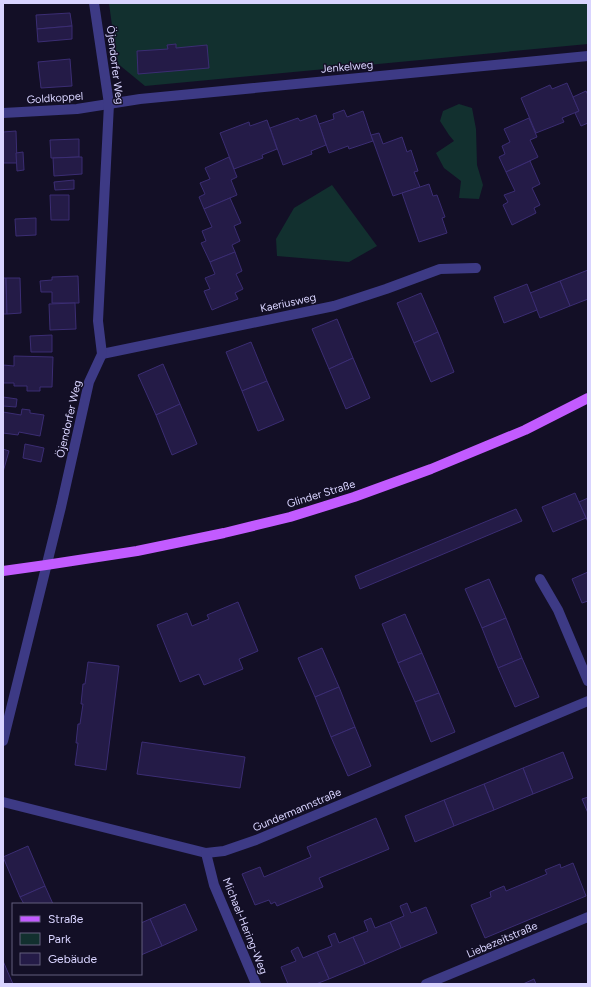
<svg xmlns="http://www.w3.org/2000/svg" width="591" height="987" font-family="Figtree,sans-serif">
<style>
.green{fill:#12302f}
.building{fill:#241b47;stroke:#3b2d73}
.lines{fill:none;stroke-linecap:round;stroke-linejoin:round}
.minor{stroke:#3d3a85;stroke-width:10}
.major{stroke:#c25bff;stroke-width:10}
.labels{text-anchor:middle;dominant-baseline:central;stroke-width:3;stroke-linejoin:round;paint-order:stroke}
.street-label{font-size:11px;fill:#d9d4ff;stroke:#130f26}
</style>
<rect width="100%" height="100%" fill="#130f26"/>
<g class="green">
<path d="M109,3H588V44L145,86L117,63Z"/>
<path d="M459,104L472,108L476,129L477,165L483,185L479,199L459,198L461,181L444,168L436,153L454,141L449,135L440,121L443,111Z"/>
<path d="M332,185L377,246L349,262L277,256L276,239L294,208Z"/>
</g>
<g class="building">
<path d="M70,13L72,26L37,29L36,15Z"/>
<path d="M72,26V39L38,42L37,29Z"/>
<path d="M176,44V48L207,45L209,68L138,74L137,51L168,49L167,45Z"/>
<path d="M70,59L72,86L41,88L38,62Z"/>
<path d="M567,83L579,111L562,118L564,122L536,133L521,98L550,85L552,89Z"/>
<path d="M586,91L588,95V123L581,126L575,113L579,111L573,97Z"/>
<path d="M344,110L347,117L363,111L373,141L349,149L348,146L329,153L319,124L334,119L333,114Z"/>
<path d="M316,115L326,145L311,151L312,154L283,165L270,128L298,118L300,121Z"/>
<path d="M529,118L537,137L530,140L538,157L506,172L499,157L505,154L502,146L510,142L504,129Z"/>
<path d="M267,120L277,149L262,155L263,158L234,169L220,133L249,122L250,126Z"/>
<path d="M16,131L17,163H3V132Z"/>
<path d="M379,133L383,144L402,137L407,152L411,150L418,171L414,172L420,187L393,196L371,135Z"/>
<path d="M79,139V157L51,158L50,140Z"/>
<path d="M23,152L24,170L17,171L16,153Z"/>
<path d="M79,157H82V174L54,176L53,158Z"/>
<path d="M229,157L237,177L231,180L237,195L204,209L199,197L205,194L200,183L210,179L205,168Z"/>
<path d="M530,161L540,184L532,188L540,205L534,208L536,213L512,225L503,205L508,202L504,195L515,191L506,172Z"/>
<path d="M74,180V189L55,190L54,182Z"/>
<path d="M429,184L433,196L437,195L445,217L442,218L447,233L419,242L402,193Z"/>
<path d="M50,195H69V220H51Z"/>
<path d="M230,198L241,223L234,226L240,241L232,245L235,252L210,262L201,243L206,241L202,231L212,227L204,209Z"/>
<path d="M36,218V235L16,236L15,219Z"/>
<path d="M235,252L242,271L236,274L243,289L235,293L238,299L212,310L204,291L210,289L205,278L215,274L210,262Z"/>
<path d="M588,270V299L570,306L560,281Z"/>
<path d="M78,276L79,303H52V292H41L40,281L52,280V277Z"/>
<path d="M3,278H6L7,314H3Z"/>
<path d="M6,278H20L21,313L7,314Z"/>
<path d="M560,281L570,306L540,318L530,293Z"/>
<path d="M527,284L537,310L504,323L494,297Z"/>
<path d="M421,293L438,332L414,343L397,303Z"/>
<path d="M75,303L76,329L50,330L49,304Z"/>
<path d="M337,319L353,358L329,369L312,329Z"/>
<path d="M438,332L454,372L431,382L414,343Z"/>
<path d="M52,335V352H31L30,336Z"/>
<path d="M251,342L267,381L242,391L226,352Z"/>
<path d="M14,356L53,357L52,387H40V391H27V386H14V383H3V365L14,366Z"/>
<path d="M353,358L370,398L346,409L329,369Z"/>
<path d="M163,364L180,404L156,415L138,375Z"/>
<path d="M267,381L284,420L258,431L242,391Z"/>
<path d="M3,397L17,399L16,407L3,406Z"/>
<path d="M180,404L197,444L172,455L156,415Z"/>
<path d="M22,409L30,410V413L44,415L40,436L19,432L18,435L3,433V412L21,415Z"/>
<path d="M25,444L44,448L41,462L23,458Z"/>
<path d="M3,449L9,451L3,472Z"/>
<path d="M575,493L586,518L553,532L542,507Z"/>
<path d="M588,498V522L579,502Z"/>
<path d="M516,509L522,521L360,589L355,576Z"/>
<path d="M588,572V601L582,603L572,579Z"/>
<path d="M489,579L506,618L482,628L465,589Z"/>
<path d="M238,602L258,651L239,659L243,669L204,685L199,674L180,682L157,625L187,613L192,626L209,619L207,615Z"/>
<path d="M405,614L422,653L398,663L382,624Z"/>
<path d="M506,618L522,658L498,668L482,628Z"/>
<path d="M322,648L339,687L315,697L298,658Z"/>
<path d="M422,653L439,693L415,702L398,663Z"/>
<path d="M522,658L539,697L515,707L498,668Z"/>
<path d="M88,662L119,666L106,770L75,765L78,743H76L78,724H80L83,704H81L83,684H85Z"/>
<path d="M339,687L355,727L331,737L315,697Z"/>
<path d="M439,693L455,732L431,742L415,702Z"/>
<path d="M355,727L371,766L348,776L331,737Z"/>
<path d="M142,742L245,757L240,788L137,774Z"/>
<path d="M563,752L573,778L533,794L523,768Z"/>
<path d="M523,768L533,794L494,810L484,784Z"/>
<path d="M484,784L494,810L454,826L444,800Z"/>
<path d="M588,797V813L582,799Z"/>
<path d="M444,800L454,826L415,842L405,816Z"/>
<path d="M376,818L389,849L319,878L323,887L277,906L275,902L271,904L269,900L255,905L242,874L260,867L264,877L311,857L307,847Z"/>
<path d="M28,846L45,886L20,897L3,857Z"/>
<path d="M573,863L586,896L485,938L471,905L491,897L490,892L504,886L506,891L547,874L545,870L560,864L561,868Z"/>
<path d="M45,886L53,904H24L20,897Z"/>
<path d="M407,903L411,913L426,907L437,933L401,948L390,922L404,916L400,906Z"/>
<path d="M185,904L197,930L162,946L150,919Z"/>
<path d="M371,918L375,928L390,922L401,948L365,964L353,937L368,931L364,921Z"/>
<path d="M150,919L162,946L141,955V923Z"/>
<path d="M335,933L339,943L353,937L365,964L329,979L317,952L332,946L328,936Z"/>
<path d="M298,947L303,958L317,952L329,979L316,984H288L281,967L296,961L291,951Z"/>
<path d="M3,961L13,984H3Z"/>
<path d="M534,979L536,984H523Z"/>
</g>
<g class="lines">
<g class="minor">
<path d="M3,113L77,109L140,99L588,56"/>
<path d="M102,354L334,306L386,289L440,269L476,268"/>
<path d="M540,579L558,610L588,681"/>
<path d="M3,741L61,507L89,382L102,354L98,321L109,104L94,3"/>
<path d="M3,802L206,853L224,851L256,840L588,701"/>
<path d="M206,853L214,885L256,984"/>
<path d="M426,984L588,917"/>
</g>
<path class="major" d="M3,571L46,565L137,551L224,533L290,517L354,497L431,469L525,430L588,398"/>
</g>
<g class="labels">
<g class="street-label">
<text transform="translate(115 65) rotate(83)">Öjendorfer Weg</text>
<text transform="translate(347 67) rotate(-5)">Jenkelweg</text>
<text transform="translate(55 98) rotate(-4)">Goldkoppel</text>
<text transform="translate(288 303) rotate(-12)">Kaeriusweg</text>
<text transform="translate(69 419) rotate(-77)">Öjendorfer Weg</text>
<text transform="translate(321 494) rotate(-17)">Glinder Straße</text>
<text transform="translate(297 810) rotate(-23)">Gundermannstraße</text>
<text transform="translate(245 926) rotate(68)">Michael-Hering-Weg</text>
<text transform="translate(502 940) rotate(-23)">Liebezeitstraße</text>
</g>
</g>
<rect width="591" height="987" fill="none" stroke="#d9d4ff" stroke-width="8"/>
<rect x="12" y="903" width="130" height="72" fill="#130f26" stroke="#625e7d"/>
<rect x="20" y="916" width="20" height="6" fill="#c25bff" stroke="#625e7d"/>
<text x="48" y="923" font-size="12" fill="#d9d4ff">Straße</text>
<rect x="20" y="933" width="20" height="12" fill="#12302f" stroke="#625e7d"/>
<text x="48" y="943" font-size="12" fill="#d9d4ff">Park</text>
<rect x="20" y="953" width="20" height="12" fill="#241b47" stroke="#625e7d"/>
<text x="48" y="963" font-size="12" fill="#d9d4ff">Gebäude</text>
</svg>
